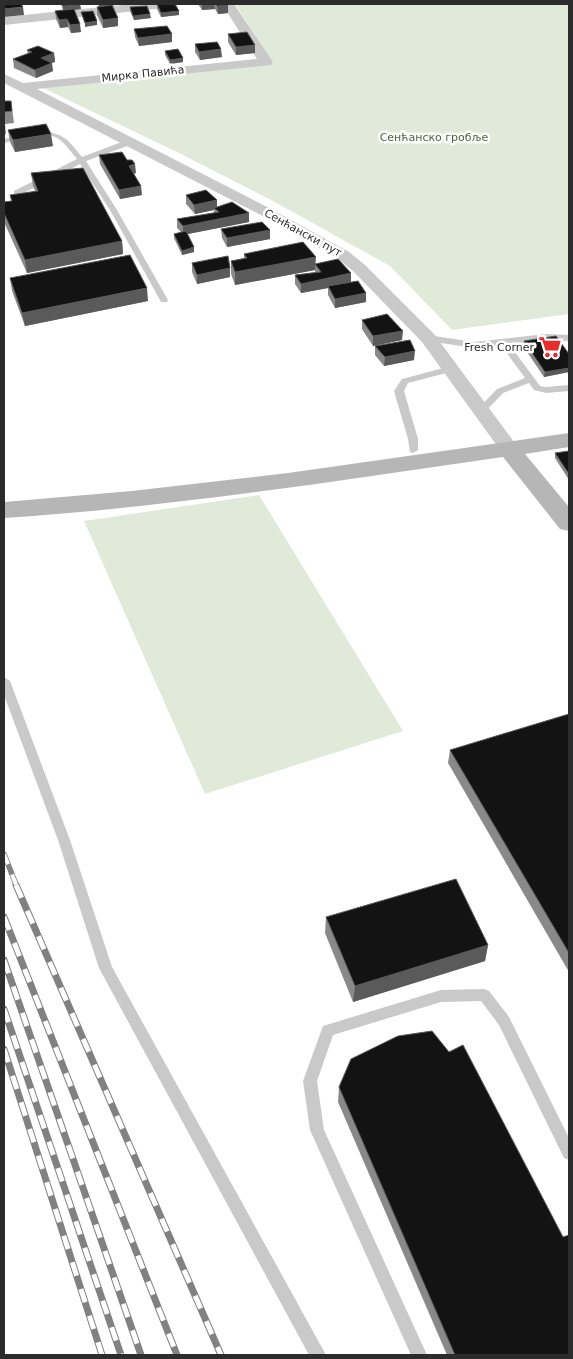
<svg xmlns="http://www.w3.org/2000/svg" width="573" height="1359" font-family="'DejaVu Sans',sans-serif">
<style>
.green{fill:#e1ead9}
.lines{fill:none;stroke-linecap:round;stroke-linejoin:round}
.lane{fill:#c9c9c9;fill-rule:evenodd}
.street{fill:#c9c9c9;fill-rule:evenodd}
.secondary{fill:#b6b6b6;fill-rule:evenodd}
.rail-far1-casing{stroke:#818181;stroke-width:5.5}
.rail-casing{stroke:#818181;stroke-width:7}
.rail-far1{stroke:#fff;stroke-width:4;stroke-dasharray:11;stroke-linecap:butt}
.rail{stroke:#fff;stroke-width:5;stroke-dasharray:14;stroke-linecap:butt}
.wall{fill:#898989}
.shaded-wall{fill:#5a5a5a}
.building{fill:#131313;stroke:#5a5a5a}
.labels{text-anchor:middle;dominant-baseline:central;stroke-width:5;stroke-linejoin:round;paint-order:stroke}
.far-street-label{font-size:11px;fill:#2c2c2c;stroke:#fff}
.far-park-label{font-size:11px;fill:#4b683a;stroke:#fff}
.far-poi-label{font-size:11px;fill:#2c2c2c;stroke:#fff;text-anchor:end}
</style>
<rect width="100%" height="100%" fill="#fff"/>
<g class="green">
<path d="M235,4H569V314L452,330L390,266L273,201L177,152L43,88L273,63Z"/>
<path d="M259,495L403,731L205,794L84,521Z"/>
</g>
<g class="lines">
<g class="lane">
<path d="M37,132C62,131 68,139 82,157L127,140H133V144L86,161L117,210L168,300L167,302H161L160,300L110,210L80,164L20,195H14V191L77,159C71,152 64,141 55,137C42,131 16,140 4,143V139Z"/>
<path d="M546,334L569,335V341L546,340L509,344L540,386L546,387L569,385V391L546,393L534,390L529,383L503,393L484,413L481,414L476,411L497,389L525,378L501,345L474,348L428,341L424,338L428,335L474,342Z"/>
<path d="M451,366L454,367V371L408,383L404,391L418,439V450L413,453L410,452L408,439L394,391L402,379Z"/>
<path d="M4,677L10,681L70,840L112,967L326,1355H309L99,968L58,840L4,695Z"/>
<path d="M484,989L489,991L509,1017L569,1138V1160L564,1158L499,1025L481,1001L441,1002L333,1035L317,1081L324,1130L427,1355H411L310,1130L303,1081L323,1026L441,990Z"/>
</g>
<g class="street">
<path d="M132,4H171L165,8L4,25V17Z"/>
<path d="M222,4H234L273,62L271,65L37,89L271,209L349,252L365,265L434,334L517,446L520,450L517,454L510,456L503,454L422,342L353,271L337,258L261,215L4,83V74L23,83L257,59Z"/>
</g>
<path class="secondary" d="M569,433V447L525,454L569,507V531L560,529L503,457C337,481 171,507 4,518V502L132,491L288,473Z"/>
<defs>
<path id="rail-far1" d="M4,854L17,887"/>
<g id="rail">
<path d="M16,885L221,1355"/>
<path d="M4,917L177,1355"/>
<path d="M4,960L141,1355"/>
<path d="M4,1009L121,1355"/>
<path d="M4,1049L102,1355"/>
</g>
</defs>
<use href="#rail-far1" class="rail-far1-casing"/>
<use href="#rail" class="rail-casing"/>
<use href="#rail-far1" class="rail-far1"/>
<use href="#rail" class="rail"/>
</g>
<g class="wall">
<path d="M61,4H80L81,9L74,10L81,32L71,33L68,27L60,28L56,19L55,11L63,10Z"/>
<path d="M98,4H115V5L112,6L118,26L103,28L97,15V7H99Z"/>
<path d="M157,4L179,11V15L161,17L157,9Z"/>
<path d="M198,4H227L228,13L218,14L215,9L202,10Z"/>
<path d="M130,7L151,18L134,20L130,11Z"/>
<path d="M134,29L172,42L139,46L135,37Z"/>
<path d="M228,34L255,45V53L236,55L228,42Z"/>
<path d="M195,44L222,57L200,60L195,52Z"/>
<path d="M27,50L54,53L55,62L51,63L53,71L36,78L14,68L13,59L28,54Z"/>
<path d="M165,51L183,62L170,64L165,55Z"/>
<path d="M4,101H11L14,123L5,124L6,134H4Z"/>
<path d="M8,130L53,146L15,152L10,142Z"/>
<path d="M99,155L136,173L134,174L142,195L120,199L100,164Z"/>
<path d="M31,173L122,241L123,254L27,273L4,222V202L11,201L10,195L35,191L33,186Z"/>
<path d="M186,195L217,207L249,222L187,234L194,247V252L182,255L174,238V234L181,232L177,228V219L214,213V210L195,214L186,204Z"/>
<path d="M221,229L270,230V239L227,247L222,238Z"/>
<path d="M244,254L316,264L351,273V282L366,293V302L335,308L328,295V288L301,293L295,284V275L315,272V270L235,285L231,274V261L244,258Z"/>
<path d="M192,263L230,277L197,284L192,272Z"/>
<path d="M10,278L148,301L25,326L12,291Z"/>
<path d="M362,320L402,340L373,346L362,329Z"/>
<path d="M524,341L569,372L544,377L523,346Z"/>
<path d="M375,346L414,360L384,366L375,355Z"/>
<path d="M569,451V480L555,458V453Z"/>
<path d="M569,714V972L448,763L450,750Z"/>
<path d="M326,917L488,945L485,961L353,1002L325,933Z"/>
<path d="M339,1087L563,1237L569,1355H447L338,1102Z"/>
</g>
<g class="shaded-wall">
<path d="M99,4H115V5L99,7Z"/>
<path d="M202,4H214L215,9L202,10Z"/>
<path d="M80,5L81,9L63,11V6Z"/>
<path d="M228,5V13L218,14L217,6Z"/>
<path d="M23,7L24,15L4,17V9Z"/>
<path d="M179,11V15L161,17V13Z"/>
<path d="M150,14L151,18L134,20L133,16Z"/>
<path d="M118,18V26L103,28V20Z"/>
<path d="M67,19L68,27L60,28L59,20Z"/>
<path d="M97,21V25L85,27V23Z"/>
<path d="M80,24L81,32L71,33L70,25Z"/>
<path d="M172,34V42L139,46L138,38Z"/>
<path d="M255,45V53L236,55V47Z"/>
<path d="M221,49L222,57L200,60L199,52Z"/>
<path d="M54,53L55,62L42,66L41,58Z"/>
<path d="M183,58V62L170,64V60Z"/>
<path d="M52,63L53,71L36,78L35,70Z"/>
<path d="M51,134L53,146L15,152L13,140Z"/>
<path d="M135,164L136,173L130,174L129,166Z"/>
<path d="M141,186L142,195L120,199L119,190Z"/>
<path d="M217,200V209L214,208V210L195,214L194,205Z"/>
<path d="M249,213V222L183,235V226Z"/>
<path d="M270,230V239L227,247V238Z"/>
<path d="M122,241L123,254L27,273L25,260Z"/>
<path d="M194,247V252L182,255V251Z"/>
<path d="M316,257L315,270L235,285V272Z"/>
<path d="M230,268V277L197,284V275Z"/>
<path d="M351,273V283L328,286V288L301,293V284Z"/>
<path d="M147,288L148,301L25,326L22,313Z"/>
<path d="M366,293V302L335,308V299Z"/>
<path d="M403,331L402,340L373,346V336Z"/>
<path d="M415,351L414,360L384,366L385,357Z"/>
<path d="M569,368V372L544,377L545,372Z"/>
<path d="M488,945L485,961L353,1002L355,986Z"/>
</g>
<g class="building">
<path d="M4,4H21L23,7L4,9Z"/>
<path d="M62,4H80V5L63,6Z"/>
<path d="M157,4H175L179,11L161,13Z"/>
<path d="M216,4H227L228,5L217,6Z"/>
<path d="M112,5L118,18L103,20L97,7Z"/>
<path d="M147,6L150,14L133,16L130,7Z"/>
<path d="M74,9L80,24L70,25L67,19L59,20L55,11Z"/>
<path d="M93,11L97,21L85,23L81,12Z"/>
<path d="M167,26L172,34L138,38L134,29Z"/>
<path d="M247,32L255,45L236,47L228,34Z"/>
<path d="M217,42L221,49L199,52L195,44Z"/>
<path d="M38,46L54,53L41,58L52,63L35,70L13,59L32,52L27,50Z"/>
<path d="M178,49L183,58L170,60L165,51Z"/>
<path d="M4,101H11L12,111L4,112Z"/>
<path d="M46,124L51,134L13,140L8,130Z"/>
<path d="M122,152L127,160H132L135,164L129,166L141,186L119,190L99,155Z"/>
<path d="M83,168L122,241L25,260L4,213V202L12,201L10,195L38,191L31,173Z"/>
<path d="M206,190L217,200L194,205L186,195Z"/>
<path d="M232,202L249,213L183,226L177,219L219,212L214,208Z"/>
<path d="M262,222L270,230L227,238L221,229Z"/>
<path d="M186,231L194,247L182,251L174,234Z"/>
<path d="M303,242L316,257L235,272L231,261L247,258L244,254Z"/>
<path d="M130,255L147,288L22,313L10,278Z"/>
<path d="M228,256L230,268L197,275L192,263Z"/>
<path d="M338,259L351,273L301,284L295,275L321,272L315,264Z"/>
<path d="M358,281L366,293L335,299L328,286Z"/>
<path d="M387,314L403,331L373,336L362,320Z"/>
<path d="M556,336L569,354V368L545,372L524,341Z"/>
<path d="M410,340L415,351L385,357L375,346Z"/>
<path d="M569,451V474L555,453Z"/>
<path d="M569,714V953L450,750Z"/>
<path d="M456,879L488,945L355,986L326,917Z"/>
<path d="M432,1031L449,1052L463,1045L563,1237L569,1235V1355H455L339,1087L351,1059L398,1036Z"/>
</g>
<defs>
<symbol id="supermarket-bare" viewBox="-9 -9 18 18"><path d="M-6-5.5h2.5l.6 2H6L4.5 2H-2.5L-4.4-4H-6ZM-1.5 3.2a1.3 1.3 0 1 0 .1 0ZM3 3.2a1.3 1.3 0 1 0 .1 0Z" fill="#e62d2b" stroke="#fff" stroke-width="2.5" paint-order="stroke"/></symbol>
</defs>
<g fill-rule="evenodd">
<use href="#supermarket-bare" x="534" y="331" width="32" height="32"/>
</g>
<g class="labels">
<g class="far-street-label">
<text transform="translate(143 74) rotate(-6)">Мирка Павића</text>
<text transform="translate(303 233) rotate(29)">Сенћански пут</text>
</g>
<g class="far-park-label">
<text x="434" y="137">Сенћанско гробље</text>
</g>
<g class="far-poi-label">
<text x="534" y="347">Fresh Corner</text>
</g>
</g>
<rect width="573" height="1359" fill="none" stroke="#2c2c2c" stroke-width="10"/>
</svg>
